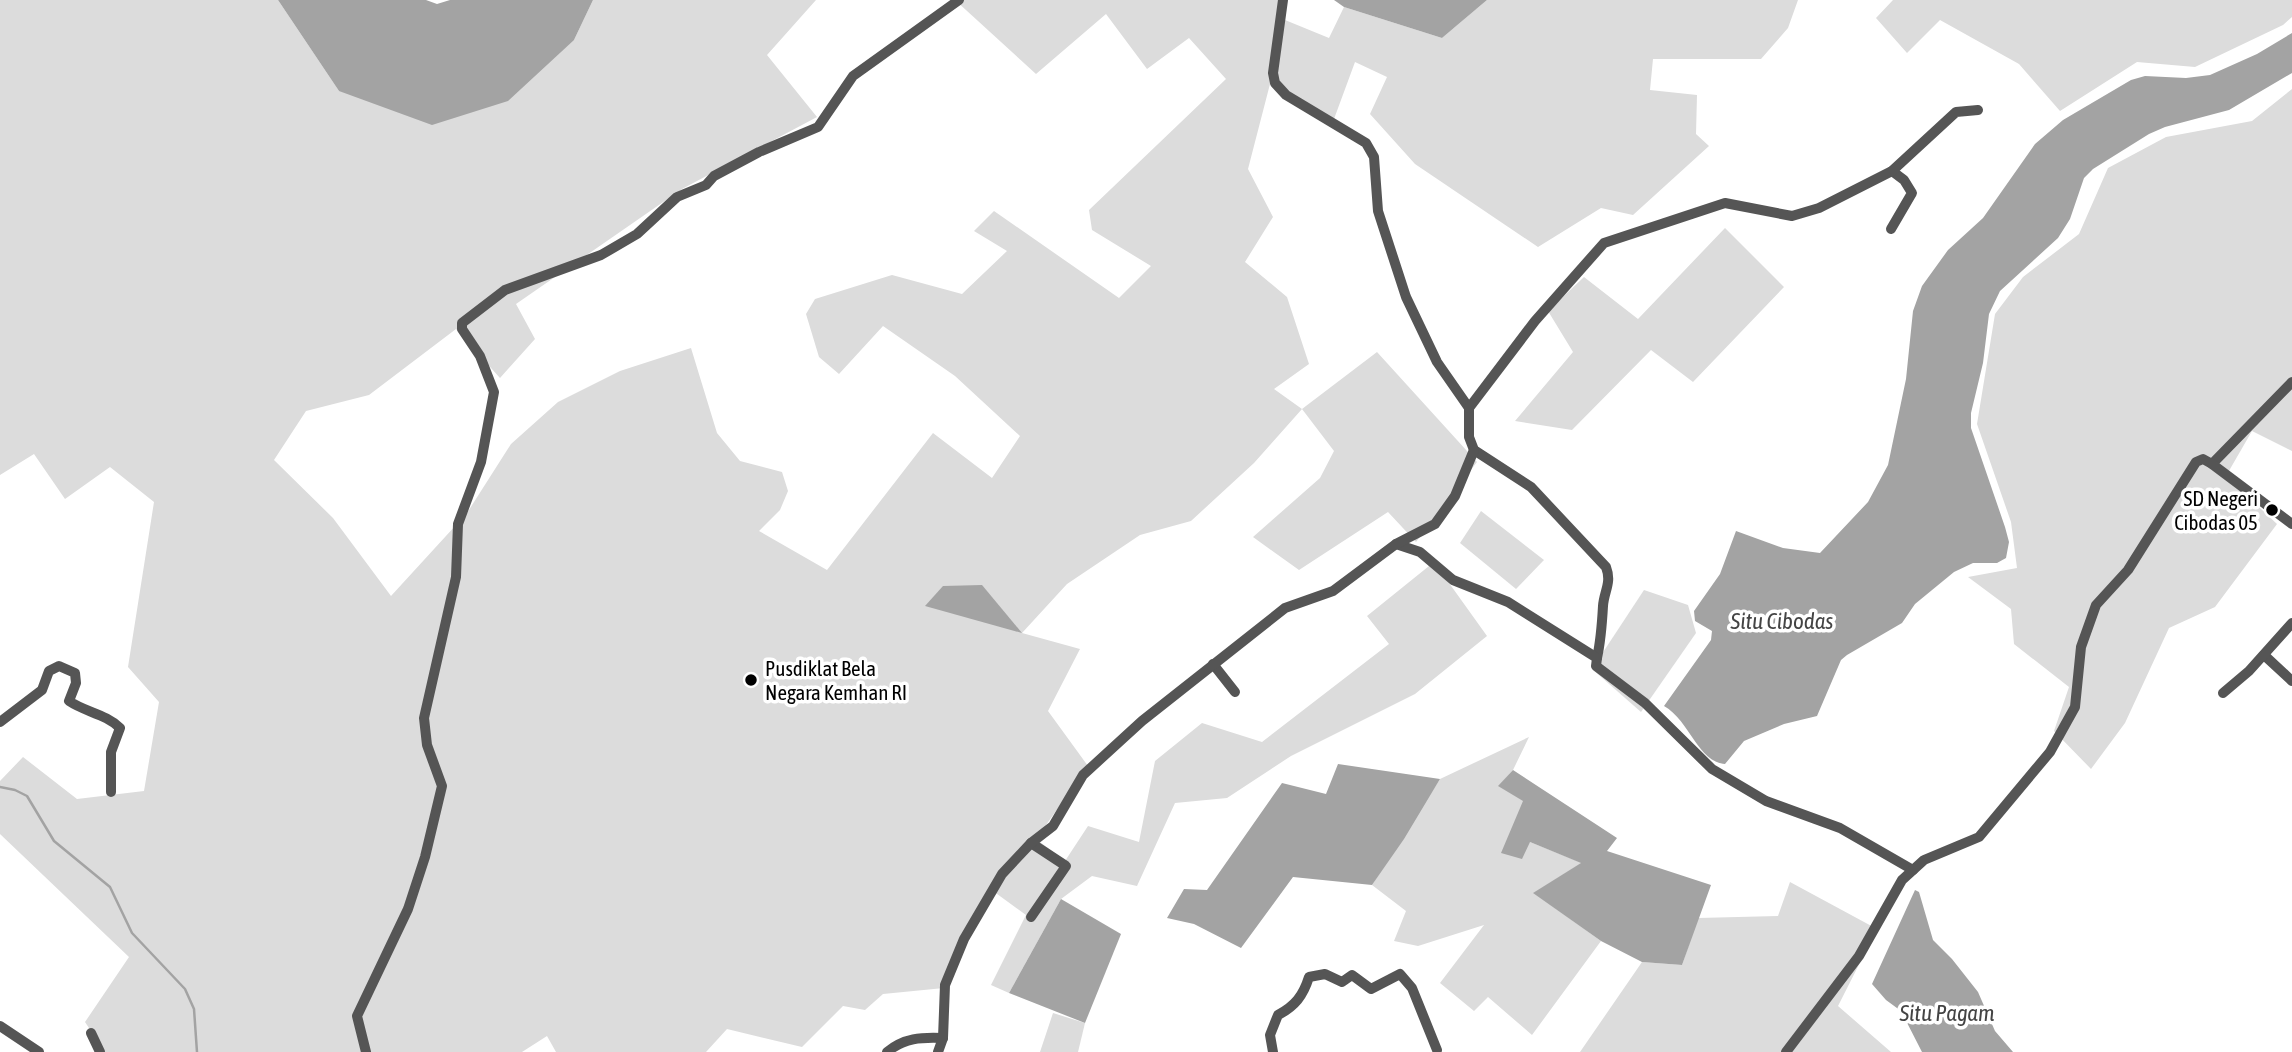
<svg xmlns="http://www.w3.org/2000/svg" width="2292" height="1052" font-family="'Asap Condensed',sans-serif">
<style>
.green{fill:#dcdcdc}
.water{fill:#a3a3a3}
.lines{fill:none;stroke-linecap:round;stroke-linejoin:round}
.stream{stroke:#a3a3a3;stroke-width:2.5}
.street{stroke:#555;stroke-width:10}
.poi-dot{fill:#000;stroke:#fff;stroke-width:2.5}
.labels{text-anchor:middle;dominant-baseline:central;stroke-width:7;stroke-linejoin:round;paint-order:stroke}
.poi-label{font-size:21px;fill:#000;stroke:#fff;text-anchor:end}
.water-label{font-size:23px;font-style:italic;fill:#444;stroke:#fff}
</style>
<rect width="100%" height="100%" fill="#fff"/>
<g class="green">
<path d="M0,0H278L339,91L574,40L593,0H816L767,55L817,117L682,189L516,304L535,339L500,378L456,329L369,395L306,411L274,460L333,518L391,596L467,513L511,444L558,402L620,371L691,348L717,433L740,461L782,472L788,491L780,510L759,531L827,570L933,433L992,478L1020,436L955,376L883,326L839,374L819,357L806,314L815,299L892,275L962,294L1007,251L974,231L994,211L1119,298L1151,266L1092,230L1089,210L1226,79L1189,38L1147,69L1106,14L1036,74L955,0H1286L1285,20L1329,38L1344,7L1442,38L1487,0H1798L1788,28L1761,59H1653L1650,90L1697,95L1696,134L1709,146L1633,215L1601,208L1538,247L1415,164L1370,114L1387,77L1355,62L1334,119L1270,84L1248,169L1273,217L1245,262L1287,297L1309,364L1274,389L1302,409L1377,352L1477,462L1416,542L1388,512L1299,570L1253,537L1320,478L1334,451L1302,409L1254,463L1191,521L1140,535L1067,584L1022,633L1080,649L1048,711L1088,766L1036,839L1065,861L1088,826L1139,842L1155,761L1202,723L1262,742L1389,644L1367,616L1434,562L1487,636L1415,694L1291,756L1227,798L1175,803L1137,886L1092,876L1061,899L1009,993L991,985L1026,915L993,891L944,988L883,994L865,1010L843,1006L802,1047L727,1029L706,1052H556L547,1036L522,1052H105L85,1022L129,957L0,834V781L23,757L77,799L144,791L159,702L128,667L154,502L110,467L65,499L34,454L0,475Z"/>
<path d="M1893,0H2292V17L2283,25L2195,67L2137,62L2060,111L2019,64L1940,20L1907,53L1876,18Z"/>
<path d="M2292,89V451L2252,431L2226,476L2277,524L2215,607L2169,628L2125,723L2091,769L2054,731L2069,687L2014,644L2011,609L1968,577L2017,568L2011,522L1977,424L1995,314L2023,277L2079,234L2108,168L2166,137L2252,121Z"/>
<path d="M1725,228L1784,287L1693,382L1651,350L1572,430L1515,421L1573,352L1548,311L1584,277L1638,319Z"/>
<path d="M1481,511L1544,560L1516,589L1460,543Z"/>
<path d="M1644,590L1688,605L1696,633L1641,712L1592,669Z"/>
<path d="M1529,737L1513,770L1499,786L1524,801L1530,842L1582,863L1534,893L1601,941L1532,1035L1488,997L1474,1011L1440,983L1484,925L1418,946L1394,941L1406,911L1372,885L1440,779Z"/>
<path d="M1790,882L1877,929L1838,1006L1891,1052H1580L1642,962L1682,965L1698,918L1778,916Z"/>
<path d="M1053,1013L1085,1023L1078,1052H1040Z"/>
</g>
<g class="water">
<path d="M278,0H426L437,4L450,0H593L574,40L508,101L432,125L339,91Z"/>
<path d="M1334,0H1487L1442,38L1344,7Z"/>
<path d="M2292,33V73L2229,110L2165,127L2149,134L2093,169L2084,178L2070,219L2058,238L2000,291L1989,314L1983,363L1971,413V428L2005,527L2009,542L2006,558L1997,563H1973L1954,572L1915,604L1902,623L1847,655L1841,660L1817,716L1784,724L1744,741L1725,764C1698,762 1690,721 1664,706L1711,640L1712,631L1695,621L1694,611L1720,574L1736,531L1783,548L1820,553L1868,502L1888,465L1906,379L1913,311L1922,286L1948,250L1983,218L2035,144L2063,120L2131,80L2145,76L2186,78L2210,75L2257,54Z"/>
<path d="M982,585L1022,633L925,606L943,586Z"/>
<path d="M1338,764L1440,779L1404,839L1372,885L1293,877L1241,948L1194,924L1167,918L1184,889L1207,890L1282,783L1326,794Z"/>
<path d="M1513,770L1617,838L1607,851L1711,885L1682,965L1642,962L1601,941L1533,893L1581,863L1530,842L1522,859L1501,853L1523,801L1498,786Z"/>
<path d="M1915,890L1919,892L1933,940L1952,959L1978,992L1995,1031L2013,1052H1922L1901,1011L1886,1000L1872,984Z"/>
<path d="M1061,899L1121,934L1085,1023L1009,993Z"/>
</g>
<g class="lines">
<path class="stream" d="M0,787L15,790L27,796L54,841L110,887L132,933L185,989L194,1009L197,1052"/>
<g class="street">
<path d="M1283,0L1273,73L1275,83L1286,95L1366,143L1374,157L1378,211L1406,297L1437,362L1469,408V437L1474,450L1531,487L1606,567C1612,583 1604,591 1603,606C1602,624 1601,640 1597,658"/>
<path d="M1891,229L1912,193L1904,180L1892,171"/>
<path d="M1469,408L1535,321L1604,243L1725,203L1792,216L1819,208L1892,171L1956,112L1978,110"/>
<path d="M2212,464L2292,382"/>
<path d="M1396,544L1420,552L1453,580L1508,602L1597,658L1596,666L1645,703L1712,769L1766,801L1840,828L1913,870"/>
<path d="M2264,655L2292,681"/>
<path d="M1213,664L1235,692"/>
<path d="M2223,693L2249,671L2292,623"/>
<path d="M0,722L42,690L49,671L59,666L75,673L76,683L69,701C85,712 106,714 120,728L111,752V792"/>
<path d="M1031,917L1066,866L1031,843"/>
<path d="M0,1026L39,1052"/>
<path d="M91,1033L100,1052"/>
<path d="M366,1052L357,1016L408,909L425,857L442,786L427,745L424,718L456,577L458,524L481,462L494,392L480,356L462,329V323L505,290L601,255L637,234L677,197L706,185L714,176L759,152L818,127L853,76L959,0"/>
<path d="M887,1052C904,1038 921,1037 943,1038"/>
<path d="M938,1052L943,1038L945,985L964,939L1002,874L1031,843L1053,826L1083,775L1142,721L1285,608L1333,591L1396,544L1435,524L1455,496L1474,450"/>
<path d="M1273,1052L1270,1035L1278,1015C1295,1006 1303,996 1309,977L1325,974L1342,982L1352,975L1371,989L1400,974L1412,988L1437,1050"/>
<path d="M1786,1052L1859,956L1902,880L1924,860L1979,837L2050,752L2075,707L2081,647L2096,605L2128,570L2196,462L2203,459L2212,464L2292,524"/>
</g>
</g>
<g class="poi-dot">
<circle cx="2272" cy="510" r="7"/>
<circle cx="751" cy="680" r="7"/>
</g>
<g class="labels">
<g class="poi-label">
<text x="2258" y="498">SD Negeri<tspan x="2258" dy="24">Cibodas 05</tspan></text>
<text x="765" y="668" text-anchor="start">Pusdiklat Bela<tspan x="765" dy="24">Negara Kemhan RI</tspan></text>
</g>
<g class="water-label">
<text x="1782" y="621">Situ Cibodas</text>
<text x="1947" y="1013">Situ Pagam</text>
</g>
</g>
</svg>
